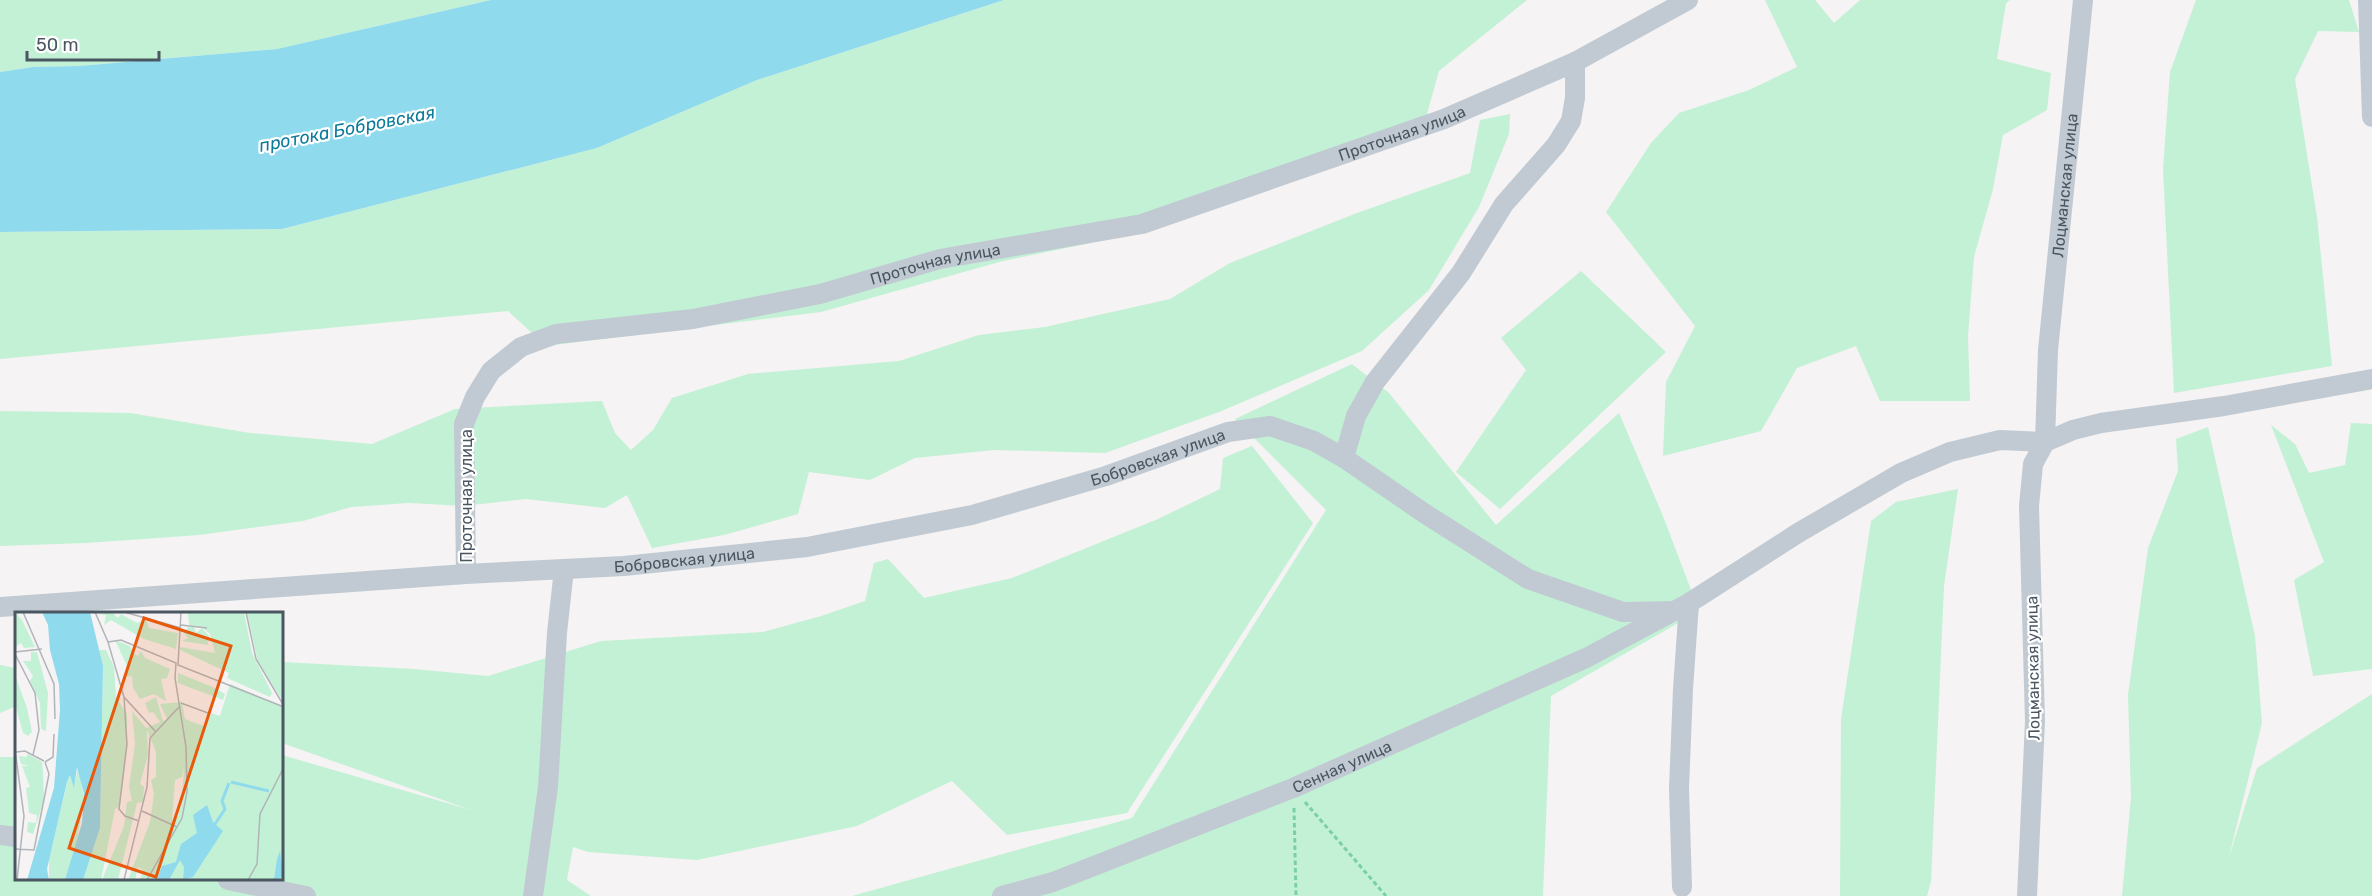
<svg xmlns="http://www.w3.org/2000/svg" width="2372" height="896" font-family="Rubik,sans-serif">
<style>
.green{fill:#c3f1d5}
.water{fill:#90daee}
.lines{fill:none;stroke-linecap:round;stroke-linejoin:round}
.path{stroke:#7ad0a6;stroke-width:3;stroke-dasharray:4.5 3;stroke-linecap:butt}
.minor{stroke:#c1cad2;stroke-width:20}
.labels{text-anchor:middle;dominant-baseline:central;stroke-width:4.5;stroke-linejoin:round;paint-order:stroke}
.street-label{font-size:16px;fill:#4a5661;stroke:#fff}
.water-label{font-size:18px;font-style:italic;fill:#0c7c9b;stroke:#fff}
.inset-river{fill:none;stroke:#90daee;stroke-width:3}
.inset-road{fill:none;stroke:#b1b4b9;stroke-width:1.5}
.view{fill:#e8590c;fill-opacity:0.15;stroke:#e8590c;stroke-width:3}
.inset-edge{fill:none;stroke:#4a5661;stroke-width:3}
</style>
<rect width="100%" height="100%" fill="#f5f3f3"/>
<g class="green">
<path d="M0,0H491L277,49L79,66L33,67L0,72Z"/>
<path d="M1004,0H1527L1439,71L1421,135L1144,232L1003,261L821,312L546,346L508,311L0,359V232L282,229L597,148L757,80Z"/>
<path d="M1765,0H1815L1834,23L1860,0H2010L2006,3L1997,59L2051,73L2047,110L2003,135L1993,189L1974,257L1968,336L1970,401H1880L1856,346L1797,368L1761,431L1663,456L1666,382L1695,326L1606,212L1651,143L1679,113L1749,90L1797,67Z"/>
<path d="M2196,0H2349L2359,32L2318,31L2295,79L2317,217L2332,366L2174,393L2163,169L2170,72Z"/>
<path d="M1510,114L1509,134L1479,207L1429,290L1362,351L1219,412L1105,453L994,450L915,458L870,480L809,472L798,514L724,535L652,548L627,495L605,508L526,499L464,506L409,503L351,507L303,521L199,535L86,543L0,546V411L130,413L250,433L372,444L455,409L602,401L615,433L631,450L653,430L672,398L748,374L899,361L979,335L1045,327L1170,299L1230,263L1357,213L1470,173L1480,120Z"/>
<path d="M1581,271L1666,352L1500,509L1456,472L1526,370L1501,338Z"/>
<path d="M1352,364L1389,393L1496,525L1619,413L1663,516L1699,611L1551,696L1543,896H852L1132,818L1326,510L1235,419Z"/>
<path d="M2351,423L2372,424V669L2313,676L2294,580L2324,562L2271,425L2295,444L2309,473L2345,465Z"/>
<path d="M2208,427L2255,636L2262,723L2229,857L2257,768L2372,694V896H2122L2131,797L2128,695L2148,548L2178,471L2176,439Z"/>
<path d="M1252,446L1313,523L1127,813L1007,835L952,781L857,826L697,860L588,852L573,847L567,880L591,896H0V757H16V880H282V755L471,810L282,743V662L414,669L488,676L601,641L763,632L821,616L865,601L874,563L888,559L924,598L1012,578L1158,519L1220,489L1223,458Z"/>
<path d="M1958,489L1944,586L1931,881L1927,896H1840L1841,719L1871,521L1896,502Z"/>
<path d="M0,665L16,668V706L0,713Z"/>
</g>
<path class="water" d="M491,0H1004L757,80L597,148L282,229L0,232V72L33,67L79,66L277,49Z"/>
<g class="lines">
<g class="path">
<path d="M1305,802L1386,896"/>
<path d="M1294,808L1296,896"/>
</g>
<g class="minor">
<path d="M2368,0L2372,117"/>
<path d="M1344,458L1356,416L1375,382L1461,273L1504,204L1556,145L1571,121L1575,98V62L1688,0"/>
<path id="s1" d="M466,574L464,424L475,397L491,371L521,347L556,334L693,319L820,294L940,259L1142,224L1444,119L1575,62"/>
<path id="s2" d="M0,607L466,574L624,566L807,547L972,515L1106,476L1228,432L1270,426L1314,441L1344,458L1424,513L1528,579L1623,612L1674,611"/>
<path d="M0,835L16,837"/>
<path d="M228,880L306,896"/>
<path d="M1682,887L1679,788L1683,689L1689,603"/>
<path d="M533,896L548,787L557,633L564,569"/>
<path id="s3" d="M1002,896L1053,882L1293,788L1586,658L1689,603L1798,533L1901,473L1950,452L2000,440L2045,442L2048,350L2083,0"/>
<path d="M2027,896L2035,721L2029,506L2033,464L2045,442L2073,430L2101,423L2224,406L2372,379"/>
</g>
</g>
<g class="labels">
<g class="street-label">
<text stroke="none"><textPath href="#s1" startOffset="1158">Проточная улица</textPath></text>
<text stroke="none"><textPath href="#s3" startOffset="1404">Лоцманская улица</textPath></text>
<text stroke="none"><textPath href="#s1" startOffset="672">Проточная улица</textPath></text>
<text stroke="none"><textPath href="#s2" startOffset="1172">Бобровская улица</textPath></text>
<text transform="translate(466 496) rotate(-90)">Проточная улица</text>
<text stroke="none"><textPath href="#s2" startOffset="686">Бобровская улица</textPath></text>
<text transform="translate(2033 668) rotate(-91)">Лоцманская улица</text>
<text stroke="none"><textPath href="#s3" startOffset="364">Сенная улица</textPath></text>
</g>
<g class="water-label">
<text transform="translate(347 129) rotate(-11)">протока Бобровская</text>
</g>
</g>
<g transform="translate(15 612)">
<rect width="268" height="268" fill="#f5f3f3"/>
<path d="M0,0L7,8L20,35L9,36L6,31L0,35ZM97,0L103,6L106,2L122,11L131,8L134,16L163,21L161,37L129,27L96,8L89,13L91,3L83,2ZM229,0L237,41L257,81L255,85L212,66L214,61L165,38V35L200,41L195,22L187,15L174,13L173,1ZM232,0H268V89L243,50ZM173,15H179L181,21L187,16L194,24L193,33L167,29L173,26L169,21ZM100,28L115,34L118,41L123,44L126,39L130,46L155,57L152,66L146,67L151,89L139,82L125,87L118,76L117,64L107,65L114,58ZM84,38H91L99,55L101,85L112,102V132L105,194L100,197L86,268H68L85,216L88,54ZM16,40H22L33,81L31,119L26,117L25,91L15,69L18,64L8,49H16ZM163,61L200,76L210,82L208,88L163,71ZM0,63L12,96L17,120L13,124L8,121L0,92ZM215,72L268,95V268H125L128,258L123,255L120,268H113L135,210L139,182L136,168L141,165V140L132,118L133,143L125,172L129,175L128,190L122,191L103,268H87L109,214L112,190L117,189L114,175L120,132L117,99L112,93L131,116L145,110L138,100L134,101L130,91L141,85L148,109L152,107L145,92L167,90L170,107L191,115L196,101L205,104ZM169,154L167,189L163,204L157,209L160,168L167,165ZM13,142L27,150L28,161L29,188L18,222L12,220L13,210L21,211L22,203L14,201L11,176L15,175L7,154H14L6,152L4,144L11,145ZM63,155L69,185L58,253L50,268H34V248L53,167L55,163L59,175Z" fill="#c3f1d5" fill-rule="evenodd"/>
<path d="M27,0H75L88,54L85,216L68,268H50L67,211L69,182L62,155L59,176L55,163L52,170L32,257L34,268H12L39,176L45,98L44,72L35,38L33,13ZM192,193L198,210L208,219L178,265L168,268L169,255L165,248L154,268H142L147,254L161,250L166,232L182,221L178,203ZM265,239L268,265L259,268L262,247Z" fill="#90daee"/>
<path class="inset-river" d="M216,170L254,179M200,212L210,197L207,189L214,171"/>
<path class="inset-road" d="M8,0L39,72L40,107M80,0L93,30L109,85L141,120M109,0L166,16M166,0L163,53L269,95M231,0L241,47L269,94M166,13L192,16M93,30L106,28L161,51L160,66L171,135L172,180L167,206L132,268M0,40L27,37M0,42L20,81L24,118L18,143M109,85L112,132L104,197L110,204L124,209M166,91L193,101M0,138L9,204L2,268M1,140L10,139L29,149M30,150L38,145L39,122M127,199L162,215M0,237L19,238L34,162L30,150M109,268L132,175L135,126L165,94M233,268L242,252L245,202L269,155"/>
<path class="view" d="M129,6L216,34L141,265L54,236Z"/>
<rect width="268" height="268" class="inset-edge"/>
</g>
<path d="M27 51v9h132v-9" fill="none" stroke="#4a5661" stroke-width="3"/>
<text x="36" y="51" font-size="18" fill="#4a5661" stroke="#ffffff" stroke-width="4.5" paint-order="stroke">50 m</text>
</svg>
